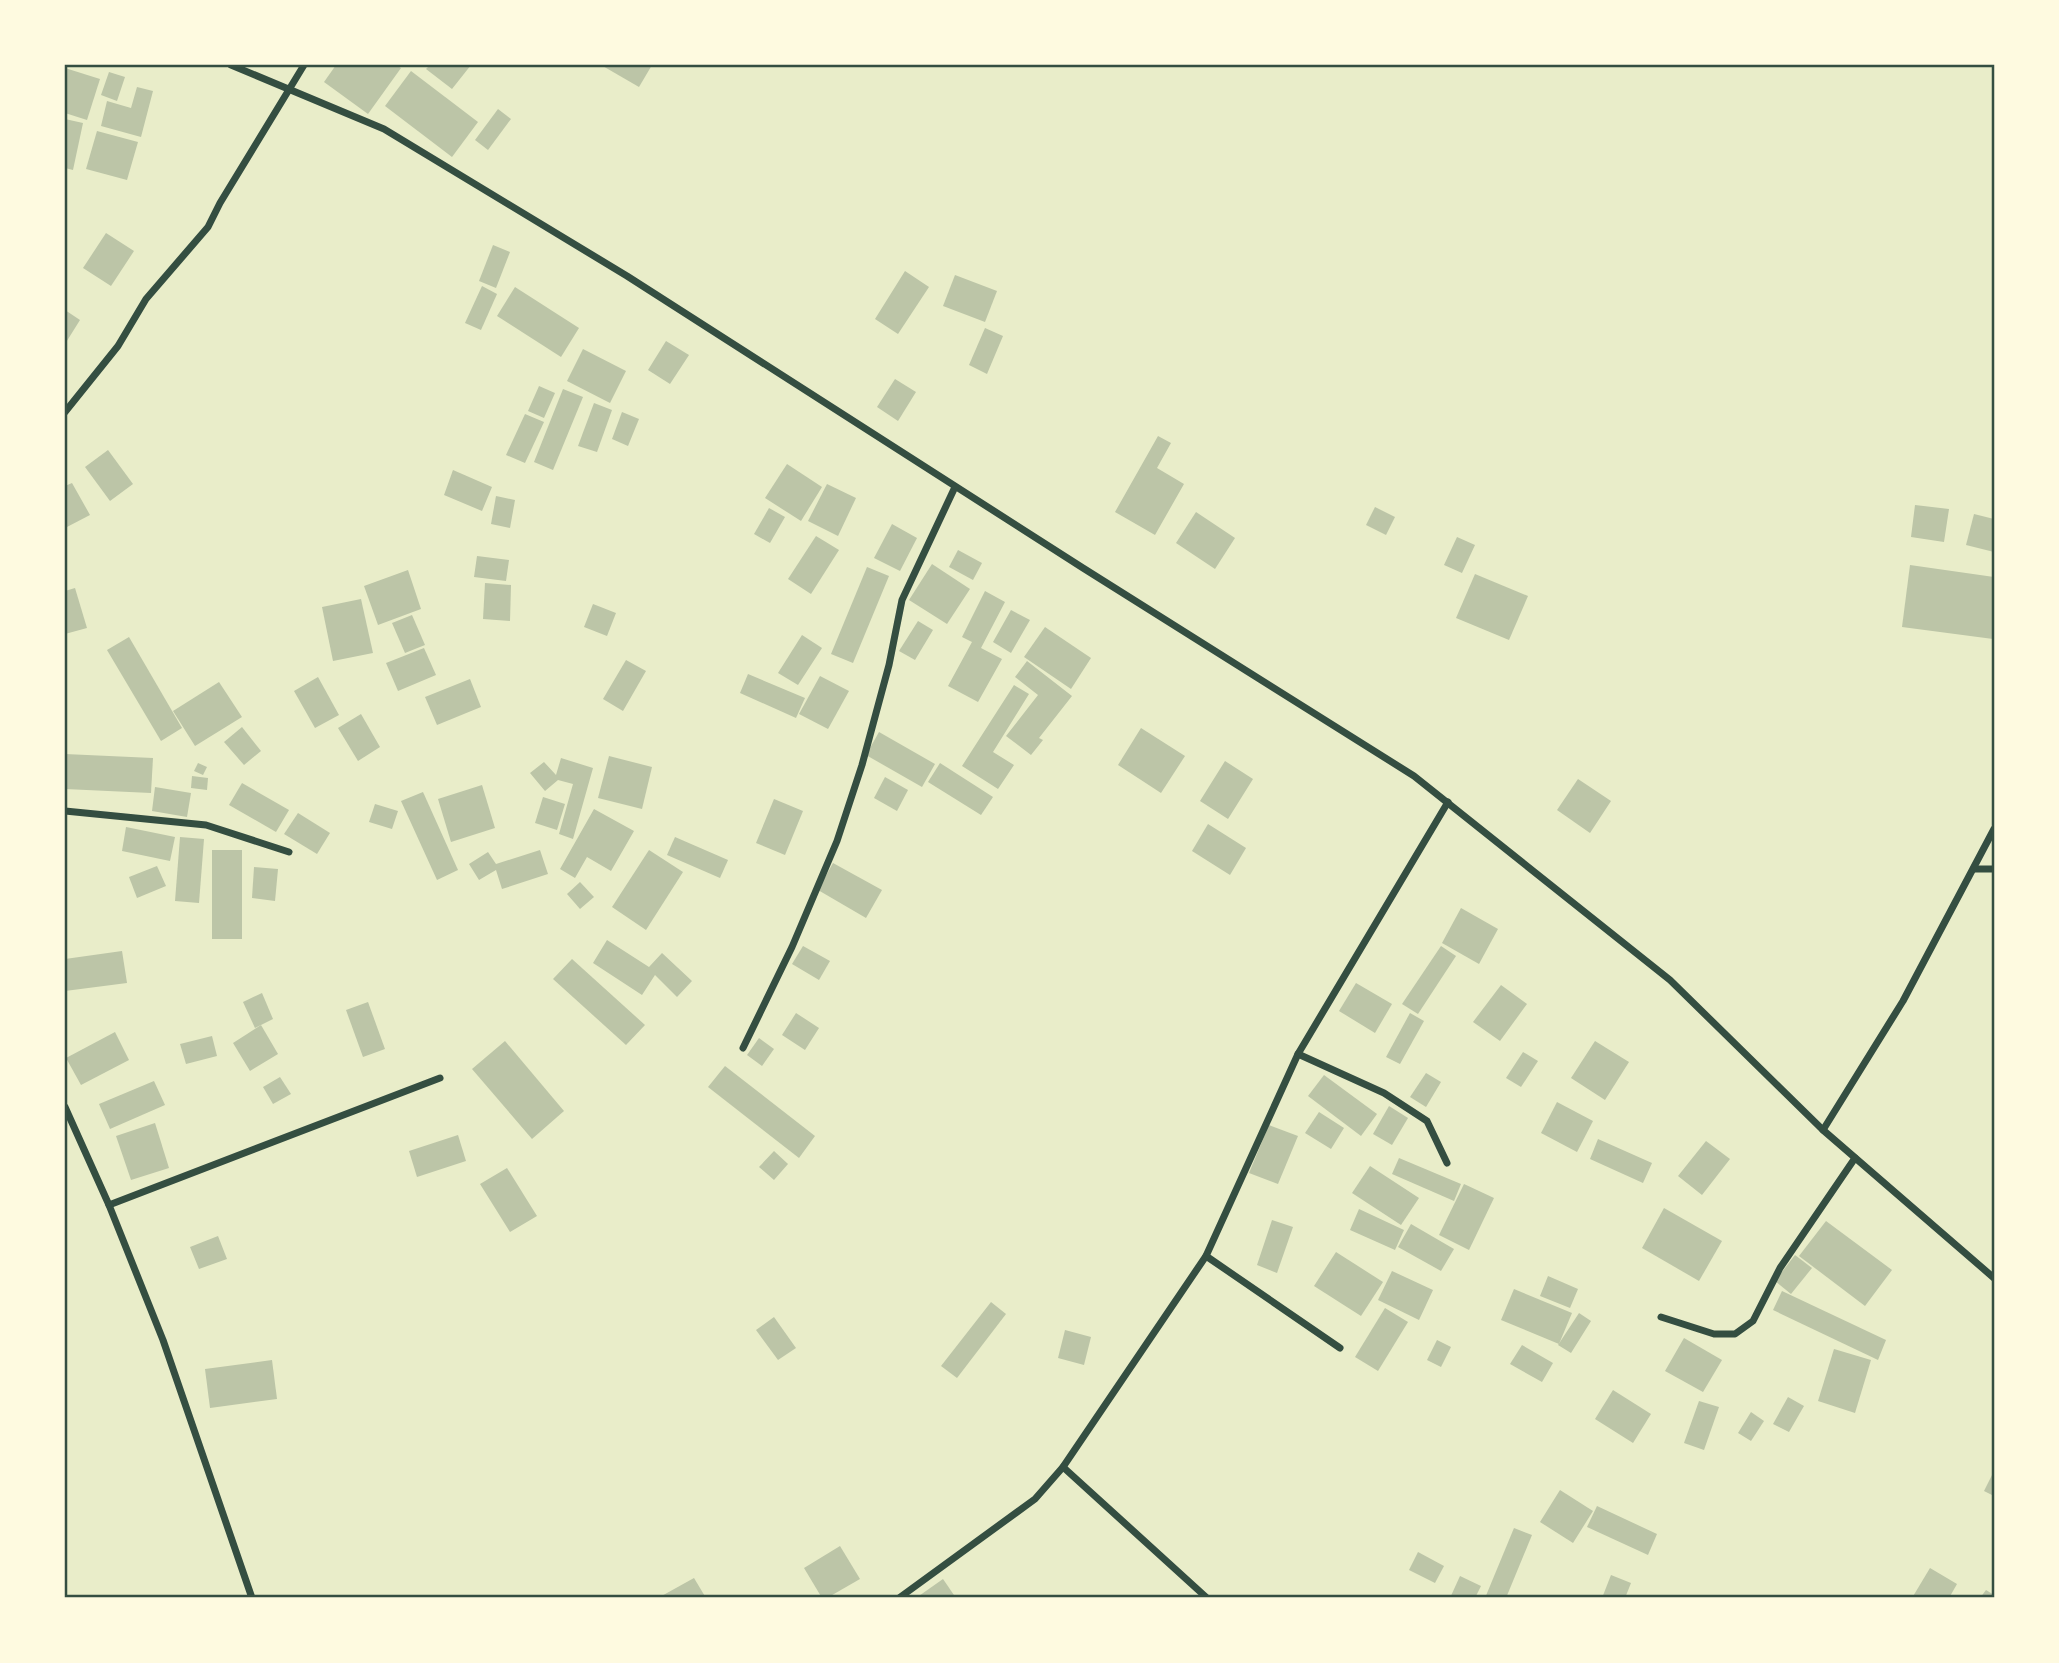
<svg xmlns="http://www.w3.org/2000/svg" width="2059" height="1663" font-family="'Archivo Narrow',sans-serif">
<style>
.building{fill:#bcc5a7}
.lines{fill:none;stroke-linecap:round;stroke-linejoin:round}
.minor{stroke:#344e41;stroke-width:7}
.neatline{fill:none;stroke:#344e41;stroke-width:2.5}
</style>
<rect width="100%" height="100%" fill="#e9edc9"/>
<g class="building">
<path d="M336,65H396L401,68L368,114L324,82Z"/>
<path d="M430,65H471L452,89L426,69Z"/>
<path d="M601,65H652L639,87Z"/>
<path d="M65,68L100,79L87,120L65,113Z"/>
<path d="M411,71L478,122L452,157L385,106Z"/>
<path d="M109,72L125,77L117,101L101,95Z"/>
<path d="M137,87L153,91L141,137L101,126L107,101L131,108Z"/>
<path d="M498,109L511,119L488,150L475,140Z"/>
<path d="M65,119L83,123L73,170L65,168Z"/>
<path d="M97,131L138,142L127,180L86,169Z"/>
<path d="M106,233L134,251L111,286L83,268Z"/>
<path d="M493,245L510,252L496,288L479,281Z"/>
<path d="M905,271L929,287L898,334L875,319Z"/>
<path d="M955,275L997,291L985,322L943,306Z"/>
<path d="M482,286L497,294L481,330L465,323Z"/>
<path d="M515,287L579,328L561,357L497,316Z"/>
<path d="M65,310L80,320L65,344Z"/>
<path d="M985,328L1003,336L987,374L969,365Z"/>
<path d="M666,341L689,355L670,384L648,370Z"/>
<path d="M583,349L626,371L610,403L567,381Z"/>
<path d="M895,379L916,392L898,421L877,407Z"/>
<path d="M539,386L555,393L544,418L528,411Z"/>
<path d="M563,389L583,397L553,470L534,462Z"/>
<path d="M594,403L612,410L597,452L578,446Z"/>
<path d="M622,412L639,419L628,446L612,439Z"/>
<path d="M525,414L544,422L525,463L506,455Z"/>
<path d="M1158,436L1171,443L1157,468L1184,484L1155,535L1115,512Z"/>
<path d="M108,450L133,484L110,501L85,467Z"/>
<path d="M787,464L822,487L801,521L765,498Z"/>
<path d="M453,470L492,487L482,511L444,495Z"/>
<path d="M72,483L90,515L65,528V486Z"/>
<path d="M827,484L856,498L838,536L808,521Z"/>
<path d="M496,496L515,500L510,528L491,524Z"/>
<path d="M1915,505L1949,509L1944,542L1911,537Z"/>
<path d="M1375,507L1395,517L1386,535L1366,525Z"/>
<path d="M769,508L785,517L770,543L754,534Z"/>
<path d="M1196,512L1235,538L1215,569L1176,543Z"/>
<path d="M1974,514L1994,519V552L1966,545Z"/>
<path d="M892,524L917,538L900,571L874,558Z"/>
<path d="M816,536L839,550L811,594L788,579Z"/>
<path d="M1457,537L1475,545L1462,573L1444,565Z"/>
<path d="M958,550L982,563L973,580L949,567Z"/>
<path d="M477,556L509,560L506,581L474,577Z"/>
<path d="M932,564L970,589L947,624L909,600Z"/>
<path d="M1910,565L1994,577L1993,639L1902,627Z"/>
<path d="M867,567L889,576L853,663L831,654Z"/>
<path d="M408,570L421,609L378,625L364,586Z"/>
<path d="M1475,574L1528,596L1509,640L1456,618Z"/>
<path d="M485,583L511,585L510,621L483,619Z"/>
<path d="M75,588L87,628L65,634V591Z"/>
<path d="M985,591L1005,602L981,648L1002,659L978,702L948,686L972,642L962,637Z"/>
<path d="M361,599L373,653L333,661L322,607Z"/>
<path d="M593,604L616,613L607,636L584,627Z"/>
<path d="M1011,610L1030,620L1011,653L993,642Z"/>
<path d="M412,615L425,645L405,653L392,623Z"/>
<path d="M918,621L933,630L915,660L899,651Z"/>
<path d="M1045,627L1091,658L1071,689L1024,657Z"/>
<path d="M802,635L822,648L798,685L778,673Z"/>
<path d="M129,637L182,728L161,741L107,650Z"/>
<path d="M424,648L436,675L398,691L386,663Z"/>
<path d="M626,660L646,671L623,711L603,699Z"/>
<path d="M1027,661L1072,696L1039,738L1043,740L1031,755L1006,736L1038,695L1015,677Z"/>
<path d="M748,674L805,698L796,718L740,693Z"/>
<path d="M820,676L849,691L828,729L799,714Z"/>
<path d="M318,677L339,715L315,728L294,691Z"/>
<path d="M470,679L481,707L437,725L425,697Z"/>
<path d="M219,682L242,717L195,746L173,711Z"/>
<path d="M1014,685L1029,694L993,752L1014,765L998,789L962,766Z"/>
<path d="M361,714L380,747L358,761L338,728Z"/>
<path d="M242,727L261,751L244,765L224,742Z"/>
<path d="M1141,728L1185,756L1161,793L1118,765Z"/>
<path d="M879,732L935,764L922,787L866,755Z"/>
<path d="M65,754L153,758L151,793L65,789Z"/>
<path d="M609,756L652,767L642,809L598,798Z"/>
<path d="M561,758L593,768L573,839L559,834L573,784L558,780L545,791L530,773L544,762L556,775Z"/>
<path d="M1225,761L1253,779L1228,819L1200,801Z"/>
<path d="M198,763L207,767L203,775L194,771Z"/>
<path d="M940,763L993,797L981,815L928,782Z"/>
<path d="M192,776L208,778L207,790L191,788Z"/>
<path d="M885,777L908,790L897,811L874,798Z"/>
<path d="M1578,779L1611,801L1590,833L1557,810Z"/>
<path d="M242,783L289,810L276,832L229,805Z"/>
<path d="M482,785L495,828L451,842L438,799Z"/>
<path d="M155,787L191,793L187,817L152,811Z"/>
<path d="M423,792L458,870L437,880L401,801Z"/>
<path d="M543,797L565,804L557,830L535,823Z"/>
<path d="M774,799L803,811L785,855L756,843Z"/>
<path d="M375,804L398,811L392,829L369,822Z"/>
<path d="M594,809L634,831L611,871L587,857L575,878L560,869Z"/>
<path d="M298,813L330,833L317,854L284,834Z"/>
<path d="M1208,824L1246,848L1230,875L1192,851Z"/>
<path d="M126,827L175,837L170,861L122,851Z"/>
<path d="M180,837L204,839L199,903L175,901Z"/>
<path d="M675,837L728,860L720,878L667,855Z"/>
<rect x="212" y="850" width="30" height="89"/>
<path d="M540,850L548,874L502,889L496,870L479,880L469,864L488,852L496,864Z"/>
<path d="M649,850L683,872L646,930L612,907Z"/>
<path d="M833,863L882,890L866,918L818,890Z"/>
<path d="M157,866L166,886L137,898L129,877Z"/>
<path d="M254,867L278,869L275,901L252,898Z"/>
<path d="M580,882L594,897L580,909L567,894Z"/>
<path d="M1461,908L1498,929L1479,964L1442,943Z"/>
<path d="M607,940L649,967L662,953L692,981L677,997L655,975L642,995L593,963Z"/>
<path d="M803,946L830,961L819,980L792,964Z"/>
<path d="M1441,946L1456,956L1418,1014L1402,1004Z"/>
<path d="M122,951L127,983L65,991V959Z"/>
<path d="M572,959L645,1025L626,1045L553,979Z"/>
<path d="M1356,983L1392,1004L1375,1033L1339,1011Z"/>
<path d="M1501,985L1527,1004L1500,1041L1473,1022Z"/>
<path d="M262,993L273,1019L255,1028L243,1002Z"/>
<path d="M368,1002L385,1049L363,1057L346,1010Z"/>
<path d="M796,1013L819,1028L805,1050L782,1035Z"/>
<path d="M1410,1013L1424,1021L1400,1064L1386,1057Z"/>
<path d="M261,1025L278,1054L250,1071L233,1043Z"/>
<path d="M115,1032L129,1060L81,1085L66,1058Z"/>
<path d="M212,1036L217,1056L186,1064L180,1044Z"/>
<path d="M759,1038L774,1049L762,1066L747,1055Z"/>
<path d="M505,1041L564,1111L532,1139L472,1069Z"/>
<path d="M1595,1041L1629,1062L1605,1100L1571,1078Z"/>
<path d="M1523,1052L1538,1061L1521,1087L1506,1078Z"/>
<path d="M725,1066L815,1136L799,1158L708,1087Z"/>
<path d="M1426,1073L1441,1082L1426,1107L1410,1097Z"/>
<path d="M1324,1075L1377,1114L1361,1136L1308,1096Z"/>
<path d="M280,1077L291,1094L273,1104L263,1087Z"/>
<path d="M154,1081L165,1105L110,1129L99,1104Z"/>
<path d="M1557,1102L1593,1121L1577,1152L1541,1133Z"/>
<path d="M1389,1106L1408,1118L1392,1145L1373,1134Z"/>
<path d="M1319,1112L1344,1128L1331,1149L1305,1133Z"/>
<path d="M155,1123L169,1168L131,1180L116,1136Z"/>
<path d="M1269,1125L1298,1136L1278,1184L1249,1173Z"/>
<path d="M458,1135L466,1161L417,1177L409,1151Z"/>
<path d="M1598,1139L1652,1163L1643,1183L1590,1159Z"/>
<path d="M1706,1141L1730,1159L1702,1195L1678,1176Z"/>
<path d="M774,1151L788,1164L774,1180L759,1167Z"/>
<path d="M1399,1158L1461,1184L1454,1201L1392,1174Z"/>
<path d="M1370,1166L1419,1198L1401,1225L1352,1193Z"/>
<path d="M507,1168L537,1216L510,1232L480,1184Z"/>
<path d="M1464,1184L1494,1198L1469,1250L1439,1235Z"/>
<path d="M1664,1208L1722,1241L1699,1281L1642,1248Z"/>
<path d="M1359,1209L1404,1230L1395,1250L1350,1230Z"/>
<path d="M1272,1220L1293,1227L1277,1273L1257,1265Z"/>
<path d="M1826,1221L1892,1270L1865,1306L1799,1256Z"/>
<path d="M1411,1224L1454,1249L1441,1271L1398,1247Z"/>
<path d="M218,1236L227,1259L199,1269L190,1247Z"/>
<path d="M1336,1252L1383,1282L1361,1316L1314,1286Z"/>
<path d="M1795,1255L1812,1268L1791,1294L1775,1281Z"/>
<path d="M1392,1271L1433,1290L1419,1320L1378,1300Z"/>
<path d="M1548,1276L1578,1289L1570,1308L1540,1296Z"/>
<path d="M1514,1289L1572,1313L1559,1344L1501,1320Z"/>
<path d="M1782,1291L1886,1340L1878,1360L1773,1310Z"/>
<path d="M991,1302L1006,1314L957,1378L941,1366Z"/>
<path d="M1385,1308L1408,1322L1378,1371L1355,1357Z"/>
<path d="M1579,1313L1591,1321L1571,1353L1558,1345Z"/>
<path d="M774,1317L796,1348L778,1360L756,1330Z"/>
<path d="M1065,1330L1091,1337L1084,1365L1058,1358Z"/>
<path d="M1684,1338L1722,1360L1703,1392L1665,1371Z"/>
<path d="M1437,1340L1451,1347L1441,1367L1427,1360Z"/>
<path d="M1522,1345L1553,1363L1542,1382L1510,1364Z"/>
<path d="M1834,1349L1871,1360L1855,1413L1818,1401Z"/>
<path d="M272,1360L277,1399L210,1408L205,1369Z"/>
<path d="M1613,1390L1651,1414L1633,1443L1595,1419Z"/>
<path d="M1788,1397L1804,1406L1789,1432L1773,1424Z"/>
<path d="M1699,1401L1719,1407L1704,1450L1684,1443Z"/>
<path d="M1751,1412L1764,1421L1751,1441L1738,1433Z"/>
<path d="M1994,1471V1496L1984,1491Z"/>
<path d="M1560,1490L1593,1511L1573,1543L1540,1522Z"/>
<path d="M1597,1506L1657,1534L1648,1555L1587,1527Z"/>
<path d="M1514,1528L1532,1535L1506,1598H1485Z"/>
<path d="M840,1546L860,1579L827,1598H822L804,1568Z"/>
<path d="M1418,1552L1444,1566L1435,1583L1409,1570Z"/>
<path d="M1930,1568L1957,1584L1949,1598H1912Z"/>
<path d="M1611,1575L1631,1583L1625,1598H1602Z"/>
<path d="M1460,1576L1481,1586L1475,1598H1450Z"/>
<path d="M694,1578L706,1598H658Z"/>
<path d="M943,1579L956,1598H916Z"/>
<path d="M1986,1590L1994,1595V1598H1980Z"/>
</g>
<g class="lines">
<g class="minor">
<path d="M231,65L384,129L627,276L1083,568L1414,776L1670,980L1823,1130L1994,1278"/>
<path d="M65,412L118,346L146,299L208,227L220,203L304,65"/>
<path d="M65,811L206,825L289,852"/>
<path d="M1975,869H1994"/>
<path d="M743,1048L792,947L837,841L862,765L889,665L902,600L955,487"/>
<path d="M1298,1054L1384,1093L1427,1121L1447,1163"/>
<path d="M65,1107L109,1205L163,1340L252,1598"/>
<path d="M1823,1130L1903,1001L1994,829"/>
<path d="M109,1205L440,1078"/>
<path d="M1206,1256L1340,1348"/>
<path d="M1661,1317L1714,1334H1735L1753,1321L1780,1268L1855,1158"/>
<path d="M1063,1467L1207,1598"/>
<path d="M899,1598L1035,1499L1063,1467L1206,1256L1298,1054L1448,802"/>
</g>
</g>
<rect width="2059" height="1663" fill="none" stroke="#fefae0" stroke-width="133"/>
<rect x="66" y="66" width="1927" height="1530" class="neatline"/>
</svg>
